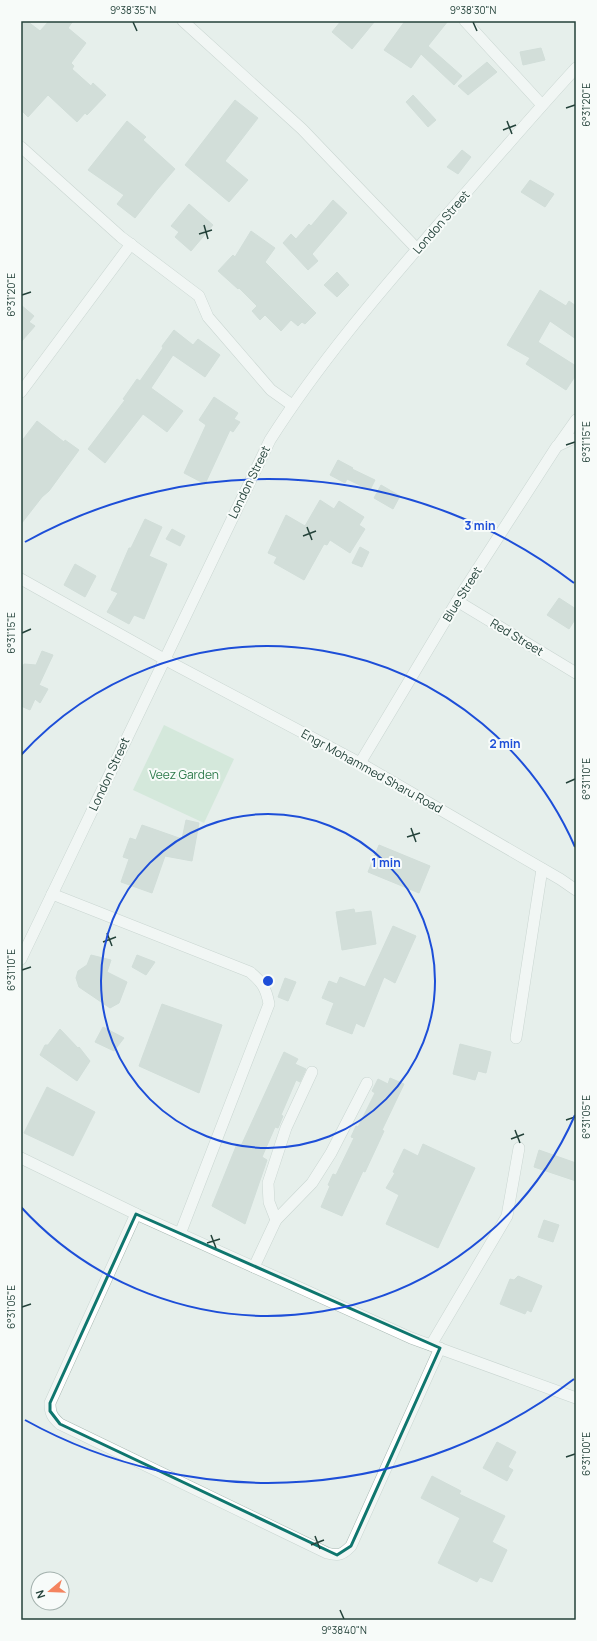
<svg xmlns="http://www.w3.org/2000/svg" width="597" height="1641" font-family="Manrope,sans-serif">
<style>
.green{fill:#bfe0c8}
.building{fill:#bbcac4;stroke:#b8c9c2}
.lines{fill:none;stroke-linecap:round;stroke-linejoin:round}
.street-casing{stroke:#a8b8b2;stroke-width:12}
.street{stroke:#fff;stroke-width:11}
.marked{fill:none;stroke:#0f766e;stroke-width:3;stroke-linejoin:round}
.ticks{fill:none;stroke:#24423a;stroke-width:1.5}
.ring{fill:none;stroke:#1d4ed8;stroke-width:2}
.labels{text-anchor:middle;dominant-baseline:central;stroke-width:4;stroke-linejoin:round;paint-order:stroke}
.street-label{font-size:12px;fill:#24423a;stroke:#f7fbf9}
.park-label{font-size:12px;fill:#2d7a4b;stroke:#f7fbf9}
.centre{fill:#1d4ed8;stroke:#f7fbf9;stroke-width:2}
.ring-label{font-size:12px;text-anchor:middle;font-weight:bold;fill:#1d4ed8;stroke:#f7fbf9;stroke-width:4;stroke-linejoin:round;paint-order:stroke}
.neatline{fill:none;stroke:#24423a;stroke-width:1.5}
.ticks-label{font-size:10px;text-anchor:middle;fill:#24423a}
</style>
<rect width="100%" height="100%" fill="#e6efeb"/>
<path class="green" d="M164,725L234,759L204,823L133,790Z"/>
<g class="building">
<path d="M21,21H27L40,31L49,21H73L68,28L86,43L71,63L74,66L72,69L91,86L93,83L106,95L87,115L85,113L77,122L48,95L28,117L21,110Z"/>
<path d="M341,21H375L352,49L332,32Z"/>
<path d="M405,21H448L428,46L462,76L454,85L421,54L411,68L384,50Z"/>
<path d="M541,48L545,60L523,65L520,52Z"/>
<path d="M487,62L497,72L468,95L458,86Z"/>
<path d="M413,95L436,120L428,127L406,102Z"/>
<path d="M235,100L258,118L225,161L248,180L229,202L185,165Z"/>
<path d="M127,121L146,137L143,140L175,169L157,190L135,218L117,204L124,195L88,170Z"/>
<path d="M462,150L471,157L458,174L447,167Z"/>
<path d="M530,180L554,194L545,207L521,192Z"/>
<path d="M333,200L347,213L312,254L318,261L308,270L283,243L291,234L296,239L309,224L311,226Z"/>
<path d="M189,204L213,225L191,251L175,237L179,232L171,226Z"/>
<path d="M251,231L275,248L265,262L316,313L305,324L302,322L298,326L291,320L281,331L265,315L260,320L252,311L257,306L239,288L238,289L218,271L233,255L235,257Z"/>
<path d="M337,272L349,285L337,297L324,285Z"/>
<path d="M540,290L566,306L569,301L576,306V339L550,321L538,342L576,366V375L566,390L526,364L530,358L507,345Z"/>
<path d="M21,305L34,316L29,322L35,326L21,342Z"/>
<path d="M174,330L193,345L198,339L220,355L205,377L173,355L151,388L183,411L167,432L143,414L105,463L88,449L125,400L123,399L137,379L140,381L163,348L162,346Z"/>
<path d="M214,397L238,413L234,419L240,422L233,432L230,430L205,484L184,473L206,425L199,420Z"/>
<path d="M37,421L64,442L65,440L79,450L49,491L42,497L21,524V442Z"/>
<path d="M338,460L353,468L352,469L375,480L370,490L347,479L345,483L330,475Z"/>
<path d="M381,485L400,496L393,509L374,498Z"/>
<path d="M320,500L334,509L339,501L364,517L359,525L365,529L350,553L330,540L327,545L324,544L304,580L274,563L277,557L268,553L286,515L305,526Z"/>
<path d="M145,519L162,527L149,556L167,564L144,619L134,615L129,624L107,612L118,593L111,590L129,548H131Z"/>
<path d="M172,529L185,536L180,546L166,539Z"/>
<path d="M360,547L369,552L362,567L352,563Z"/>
<path d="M75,564L96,576L85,597L64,585Z"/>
<path d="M559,598L576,609V618L569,629L547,615Z"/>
<path d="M42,651L53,655L39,685L48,689L40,703L35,699L30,710L21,706L23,699L21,697V670L24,664L36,665Z"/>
<path d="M186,820L199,823L192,861L165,856L152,893L121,882L129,859L123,857L130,838L136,840L142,825L182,839Z"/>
<path d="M379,845L430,866L419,893L368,872Z"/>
<path d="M354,909L355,913L371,911L376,944L342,950L336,912Z"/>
<path d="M393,926L416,936L395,983L384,977L364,1027L356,1023L352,1034L326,1024L334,1003L322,998L329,981L337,984L340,977L365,987Z"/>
<path d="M91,955L111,960L107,972L127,982L119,1003L110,1008L79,987L76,978L78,971L87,965Z"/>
<path d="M137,955L155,962L146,975L132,967Z"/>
<path d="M285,978L296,982L288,1001L278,997Z"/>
<path d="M162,1004L222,1025L199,1093L139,1066Z"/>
<path d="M103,1027L124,1038L114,1051L95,1042Z"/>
<path d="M60,1029L78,1048L79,1047L90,1061L77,1081L40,1055L45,1045H48Z"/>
<path d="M460,1044L491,1052L486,1073L478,1071L475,1080L453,1074Z"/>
<path d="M284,1052L298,1059L295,1064L306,1069L300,1082L296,1080L281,1115L283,1116L278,1128L275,1127L262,1157L267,1160L245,1224L212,1206L237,1144L241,1146Z"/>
<path d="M390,1078L404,1084L382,1130L384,1131L365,1172L363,1171L342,1216L321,1207L330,1186L328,1185L333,1174L336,1175L354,1138L351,1137L356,1126L358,1127L375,1093L372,1091L378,1079L388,1084Z"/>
<path d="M47,1087L95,1112L73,1156L24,1133Z"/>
<path d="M423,1144L475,1168L438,1248L386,1224L399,1195L386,1188L395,1173L393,1172L404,1149L418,1156Z"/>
<path d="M539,1150L576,1163V1181L534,1167Z"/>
<path d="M544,1220L559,1225L553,1242L538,1237Z"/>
<path d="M518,1276L542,1286L531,1312L527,1310L525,1314L500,1304L510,1279L514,1280Z"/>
<path d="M497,1442L516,1452L508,1467L513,1470L507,1481L483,1468Z"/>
<path d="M432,1476L461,1491L459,1494L505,1516L492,1542L507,1550L492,1582L480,1577L477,1582L438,1563L460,1518L421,1498Z"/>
</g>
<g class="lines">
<defs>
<g id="street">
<path d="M183,21L302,129L417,249"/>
<path d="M465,21L542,105"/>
<path d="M21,147L121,237L199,296L208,317L271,390L292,405"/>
<path d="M21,392L131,244"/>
<path d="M559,444L576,420"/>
<path d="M21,579L164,659L360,763L560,879L576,890"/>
<path d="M457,601L576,673"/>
<path d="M360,763L457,601L557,446L572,439H576"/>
<path d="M52,894L250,972C262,982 266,988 269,1004L180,1234"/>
<path d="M21,959L270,440C319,363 378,294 438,225C484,172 529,119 576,68"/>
<path d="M516,1038L542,869"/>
<path d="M21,1158L136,1214L411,1338L576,1398"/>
<path d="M136,1214L50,1403C50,1413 52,1417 60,1424L327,1553C339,1556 342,1555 351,1546L440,1348"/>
<path d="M276,1220L269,1202L268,1183L286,1128L312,1072"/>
<path d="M254,1267L276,1220L312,1183L331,1153L367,1083"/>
<path d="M431,1345L507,1216L519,1148"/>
</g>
</defs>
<use href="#street" class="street-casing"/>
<use href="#street" class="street"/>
</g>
<path d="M0 0H597V1641H0ZM136,1214L440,1348L351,1546L337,1555L60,1424L50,1411V1403Z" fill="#e6efeb" fill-opacity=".55" fill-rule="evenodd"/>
<path class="marked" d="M136,1214L440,1348L351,1546L337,1555L60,1424L50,1411V1403Z"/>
<path class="ticks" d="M133,22L137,31M473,22L477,31M566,108L575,105M507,121L512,134M503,130L516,125M204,225L208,239M199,234L212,230M22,295L31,292M566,445L575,442M307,527L312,540M303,536L316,531M22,633L31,629M566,783L575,779M411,828L416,842M407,837L420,833M107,933L112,946M103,942L116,937M22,970L31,967M566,1120L575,1117M515,1130L520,1143M511,1139L524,1134M211,1235L216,1248M207,1243L220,1239M22,1307L31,1304M566,1457L575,1454M315,1536L320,1549M311,1545L324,1540M340,1610L344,1619"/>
<g class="ring">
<circle cx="268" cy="981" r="167"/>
<path d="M575 1115A335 335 0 0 1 21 1207M21 755A335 335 0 0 1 575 847"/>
<path d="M574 1379A502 502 0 0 1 25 1420M25 542A502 502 0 0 1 574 583"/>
</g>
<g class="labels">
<g class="street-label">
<text transform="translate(441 222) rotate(-49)">London Street</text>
<text transform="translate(249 482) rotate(-64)">London Street</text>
<text transform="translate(462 594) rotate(-58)">Blue Street</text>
<text transform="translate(517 637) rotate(31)">Red Street</text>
<text transform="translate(372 771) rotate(29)">Engr Mohammed Sharu Road</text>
<text transform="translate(109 774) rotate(-65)">London Street</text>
</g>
<g class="park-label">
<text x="184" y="774">Veez Garden</text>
</g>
</g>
<circle cx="268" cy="981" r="6" class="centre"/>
<g class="ring-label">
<text x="480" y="530">3 min</text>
<text x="505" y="748">2 min</text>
<text x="386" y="867">1 min</text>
</g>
<rect width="597" height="1641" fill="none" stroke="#f7fbf9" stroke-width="44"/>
<g transform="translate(50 1591) rotate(251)"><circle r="19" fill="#f7fbf9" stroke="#a3b1ad"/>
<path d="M0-3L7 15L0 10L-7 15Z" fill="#f4845f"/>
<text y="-6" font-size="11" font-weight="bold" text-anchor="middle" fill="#24423a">N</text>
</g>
<rect x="22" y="22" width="553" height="1597" class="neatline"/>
<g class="ticks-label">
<text x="133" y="14">9°38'35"N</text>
<text x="473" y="14">9°38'30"N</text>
<text transform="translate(586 105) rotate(-90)" y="4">6°31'20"E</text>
<text transform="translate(11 295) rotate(-90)" y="4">6°31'20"E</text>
<text transform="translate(586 442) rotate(-90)" y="4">6°31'15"E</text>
<text transform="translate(11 633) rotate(-90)" y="4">6°31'15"E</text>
<text transform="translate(586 779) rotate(-90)" y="4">6°31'10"E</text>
<text transform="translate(11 970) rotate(-90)" y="4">6°31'10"E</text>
<text transform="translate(586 1117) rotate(-90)" y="4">6°31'05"E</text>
<text transform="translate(11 1307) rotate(-90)" y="4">6°31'05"E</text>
<text transform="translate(586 1454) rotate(-90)" y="4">6°31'00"E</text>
<text x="344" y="1634">9°38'40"N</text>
</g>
</svg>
